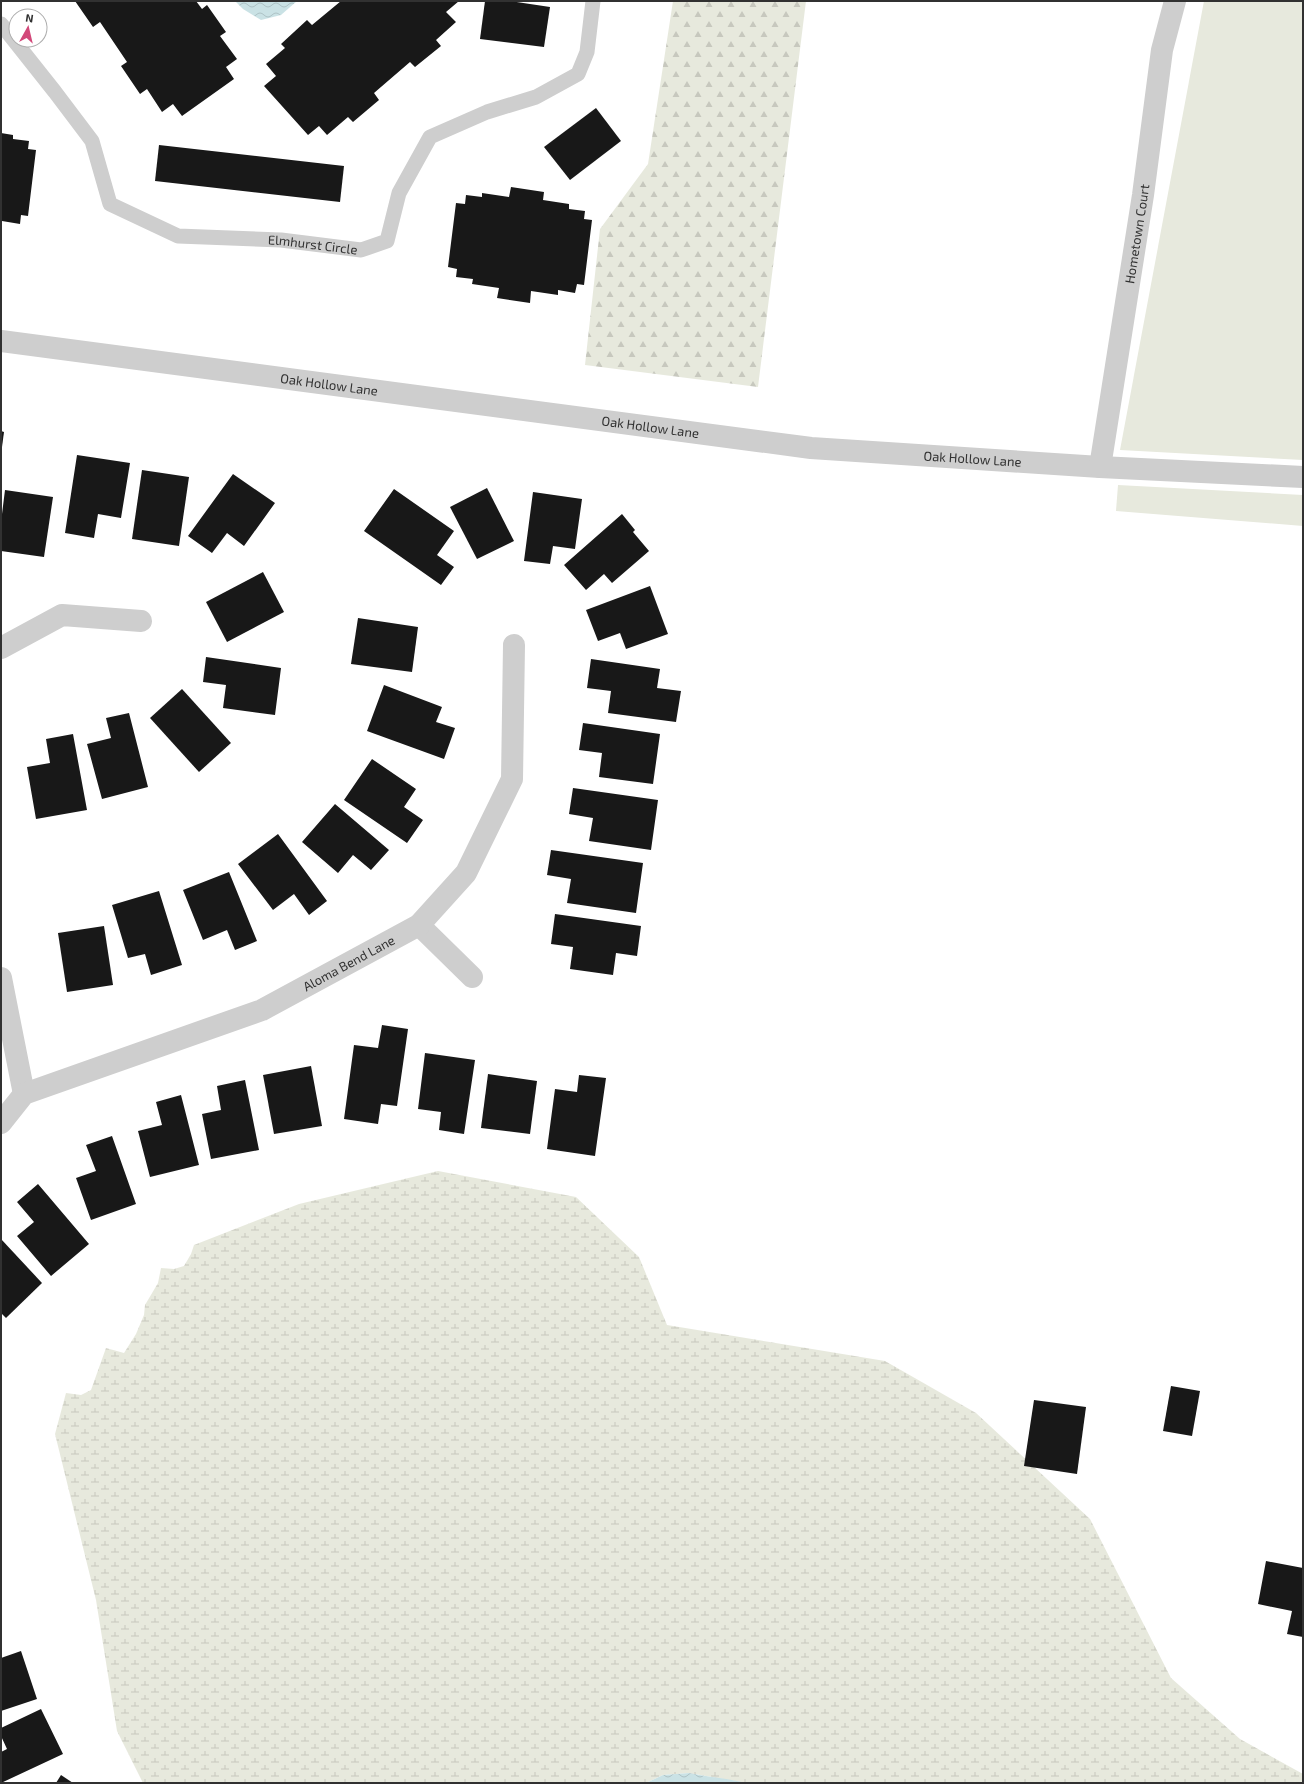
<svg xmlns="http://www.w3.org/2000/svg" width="1304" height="1784" font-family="'Exo 2',sans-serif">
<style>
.green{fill:#e7e9dd}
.forest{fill:url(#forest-firs)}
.wetland{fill:url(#wetland-marsh)}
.water{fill:url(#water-waves)}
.building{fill:#181818}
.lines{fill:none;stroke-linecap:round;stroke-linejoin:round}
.lane{stroke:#cecece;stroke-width:15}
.street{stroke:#cecece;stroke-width:22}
.labels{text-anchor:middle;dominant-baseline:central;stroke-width:4;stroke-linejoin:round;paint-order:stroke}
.street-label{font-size:13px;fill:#313131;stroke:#fff}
</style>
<defs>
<pattern id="forest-firs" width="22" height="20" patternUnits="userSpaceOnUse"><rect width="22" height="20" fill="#e7e9dd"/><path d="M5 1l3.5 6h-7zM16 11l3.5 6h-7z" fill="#c7c8be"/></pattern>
<pattern id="wetland-marsh" width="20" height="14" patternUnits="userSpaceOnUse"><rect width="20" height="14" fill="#e7e9dd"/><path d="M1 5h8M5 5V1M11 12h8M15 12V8" fill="none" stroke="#c7c8be"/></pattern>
<pattern id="water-waves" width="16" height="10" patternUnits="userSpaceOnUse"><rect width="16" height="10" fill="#cae2e5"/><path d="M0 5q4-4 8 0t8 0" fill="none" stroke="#aec2c5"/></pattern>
</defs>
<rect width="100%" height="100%" fill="#fff"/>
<g class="green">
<path d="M1204,1H1303V460L1120,450Z"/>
<path d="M1118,485L1303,495V526L1116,511Z"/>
</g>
<path class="forest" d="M673,1H806L758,387L585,365L600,229L648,164Z"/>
<path class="wetland" d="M438,1171L576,1197L639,1257L667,1325L885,1361L976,1413L1090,1519L1171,1678L1240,1739L1303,1774V1783H746L689,1773L663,1775L646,1783H143L117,1731L96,1600L55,1434L66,1393L81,1395L91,1390L106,1348L124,1353L136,1334L144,1315L145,1305L158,1283L161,1268L174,1269L184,1266L191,1254L194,1245L299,1204Z"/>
<g class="water">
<path d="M235,1H297L281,15L261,20L243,9Z"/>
<path d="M689,1773C708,1777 727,1778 746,1783H646L663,1775Z"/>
</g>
<g class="building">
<path d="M75,1H196L202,9L207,5L226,32L220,36L237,59L226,67L234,79L182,116L173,104L162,112L147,89L140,94L121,66L127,62L100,22L93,27Z"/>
<path d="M341,1H459L446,12L456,22L436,40L441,46L415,67L410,62L374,93L379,100L353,122L348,117L327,135L319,126L308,135L264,86L276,76L266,64L285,48L281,44L307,20L312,25Z"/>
<path d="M485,1H510L550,7L544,47L480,39Z"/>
<path d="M596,108L621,141L570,180L544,147Z"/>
<path d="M1,133L13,135V139L29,141L28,149L36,150L28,216L21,215L20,224L2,221L1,225Z"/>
<path d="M159,145L344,166L340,202L155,181Z"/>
<path d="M511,187L544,192L543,200L569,204V209L585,211L584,219L592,220L584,285L577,284L575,293L558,290V295L531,291L530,303L497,298L499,288L472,284L473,279L456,277L457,269L448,267L456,203L465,204L466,195L482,197V193L509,197Z"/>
<path d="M1,431L4,432L2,447H1Z"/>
<path d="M77,455L130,463L121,518L98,514L94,538L65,533Z"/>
<path d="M142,470L189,477L179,546L132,539Z"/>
<path d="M233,474L275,503L244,546L227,533L212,553L188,536Z"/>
<path d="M487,488L514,541L477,559L450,507Z"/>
<path d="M394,489L454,531L437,555L454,567L441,585L364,531Z"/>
<path d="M5,490L53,497L44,557L1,551V522Z"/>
<path d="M533,492L582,499L575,549L553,546L550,564L524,561Z"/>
<path d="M622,514L635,530L633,532L649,551L612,583L604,574L586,590L564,565Z"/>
<path d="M263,572L284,612L227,642L206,602Z"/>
<path d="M650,586L668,634L626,649L620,633L598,641L586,610Z"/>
<path d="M358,618L418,627L412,672L351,664Z"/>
<path d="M206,657L281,668L275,715L223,708L226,685L203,682Z"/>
<path d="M591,659L660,669L657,688L681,691L676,722L608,713L611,691L587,688Z"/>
<path d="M384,685L442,707L436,722L455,728L444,759L367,731Z"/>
<path d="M182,689L231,743L199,772L150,718Z"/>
<path d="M129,713L148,787L102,799L87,744L111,738L106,718Z"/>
<path d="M583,723L660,734L653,784L599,777L602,753L579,750Z"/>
<path d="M73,734L87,810L36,819L27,767L50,763L46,739Z"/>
<path d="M372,759L416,789L404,807L423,820L407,843L344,800Z"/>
<path d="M573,788L658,800L651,850L589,841L593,818L569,814Z"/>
<path d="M335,804L389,850L371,870L353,855L338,873L302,842Z"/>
<path d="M278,834L327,901L309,915L294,894L273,910L238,864Z"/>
<path d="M551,850L643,863L636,913L567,903L571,879L547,875Z"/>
<path d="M229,872L257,941L235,950L227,930L203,940L183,890Z"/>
<path d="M159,891L182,965L151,975L145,954L128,958L112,905Z"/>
<path d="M555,914L641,926L637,956L616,953L613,975L570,969L573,947L551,944Z"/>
<path d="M104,926L113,985L67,992L58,933Z"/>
<path d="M382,1025L408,1029L397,1106L381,1104L378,1124L344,1119L354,1045L378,1048Z"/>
<path d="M425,1053L475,1060L464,1134L439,1130L441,1112L418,1109Z"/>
<path d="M311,1066L322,1126L274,1134L263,1075Z"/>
<path d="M488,1074L537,1081L530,1134L481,1128Z"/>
<path d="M579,1075L606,1078L595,1156L547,1149L555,1089L577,1092Z"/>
<path d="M245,1080L259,1150L211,1159L202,1114L221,1110L217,1086Z"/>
<path d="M181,1095L199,1165L150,1177L138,1131L162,1125L156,1102Z"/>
<path d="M112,1136L136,1204L91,1220L76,1178L96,1171L86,1145Z"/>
<path d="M38,1184L89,1244L51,1276L17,1236L34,1222L17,1202Z"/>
<path d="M1,1239L42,1283L6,1318L1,1313Z"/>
<path d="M1171,1386L1200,1391L1192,1436L1163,1431Z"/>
<path d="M1034,1400L1086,1407L1077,1474L1024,1466Z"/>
<path d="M1266,1561L1303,1568V1637L1287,1634L1292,1611L1258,1604Z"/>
<path d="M21,1651L37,1699L1,1711V1658Z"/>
<path d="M41,1709L63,1754L1,1783V1752L7,1749L1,1736V1728Z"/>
<path d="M61,1775L73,1783H56Z"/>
</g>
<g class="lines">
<path class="lane" id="s1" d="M1,24L55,92L92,141L110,204L178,236L281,240L361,250L387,241L399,193L430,137L487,112L536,97L578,74L587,52L593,1"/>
<g class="street">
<path id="s2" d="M1,341L811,448L1100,467L1303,477"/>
<path id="s3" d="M1100,467L1143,195L1162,50L1175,1"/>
<path d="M1,648L62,615L141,621"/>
<path d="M419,925L472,977"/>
<path d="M1,978L24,1094"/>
<path id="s4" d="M1,1123L24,1094L262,1010L419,925L466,873L512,779L514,645"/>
</g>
</g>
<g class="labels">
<g class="street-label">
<text stroke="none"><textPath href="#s3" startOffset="236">Hometown Court</textPath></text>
<text stroke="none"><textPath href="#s1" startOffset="424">Elmhurst Circle</textPath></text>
<text stroke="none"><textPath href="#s2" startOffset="331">Oak Hollow Lane</textPath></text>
<text stroke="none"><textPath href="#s2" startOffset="655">Oak Hollow Lane</textPath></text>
<text stroke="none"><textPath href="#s2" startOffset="979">Oak Hollow Lane</textPath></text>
<text stroke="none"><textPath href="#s4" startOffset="388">Aloma Bend Lane</textPath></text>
</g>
</g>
<rect width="1304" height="1784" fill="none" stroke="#313131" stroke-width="4"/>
<g transform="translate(28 28) rotate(8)"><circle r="19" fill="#ffffff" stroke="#adadad"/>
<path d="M0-3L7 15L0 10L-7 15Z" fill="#d24879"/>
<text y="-6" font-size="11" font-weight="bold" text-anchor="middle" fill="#313131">N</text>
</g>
</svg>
